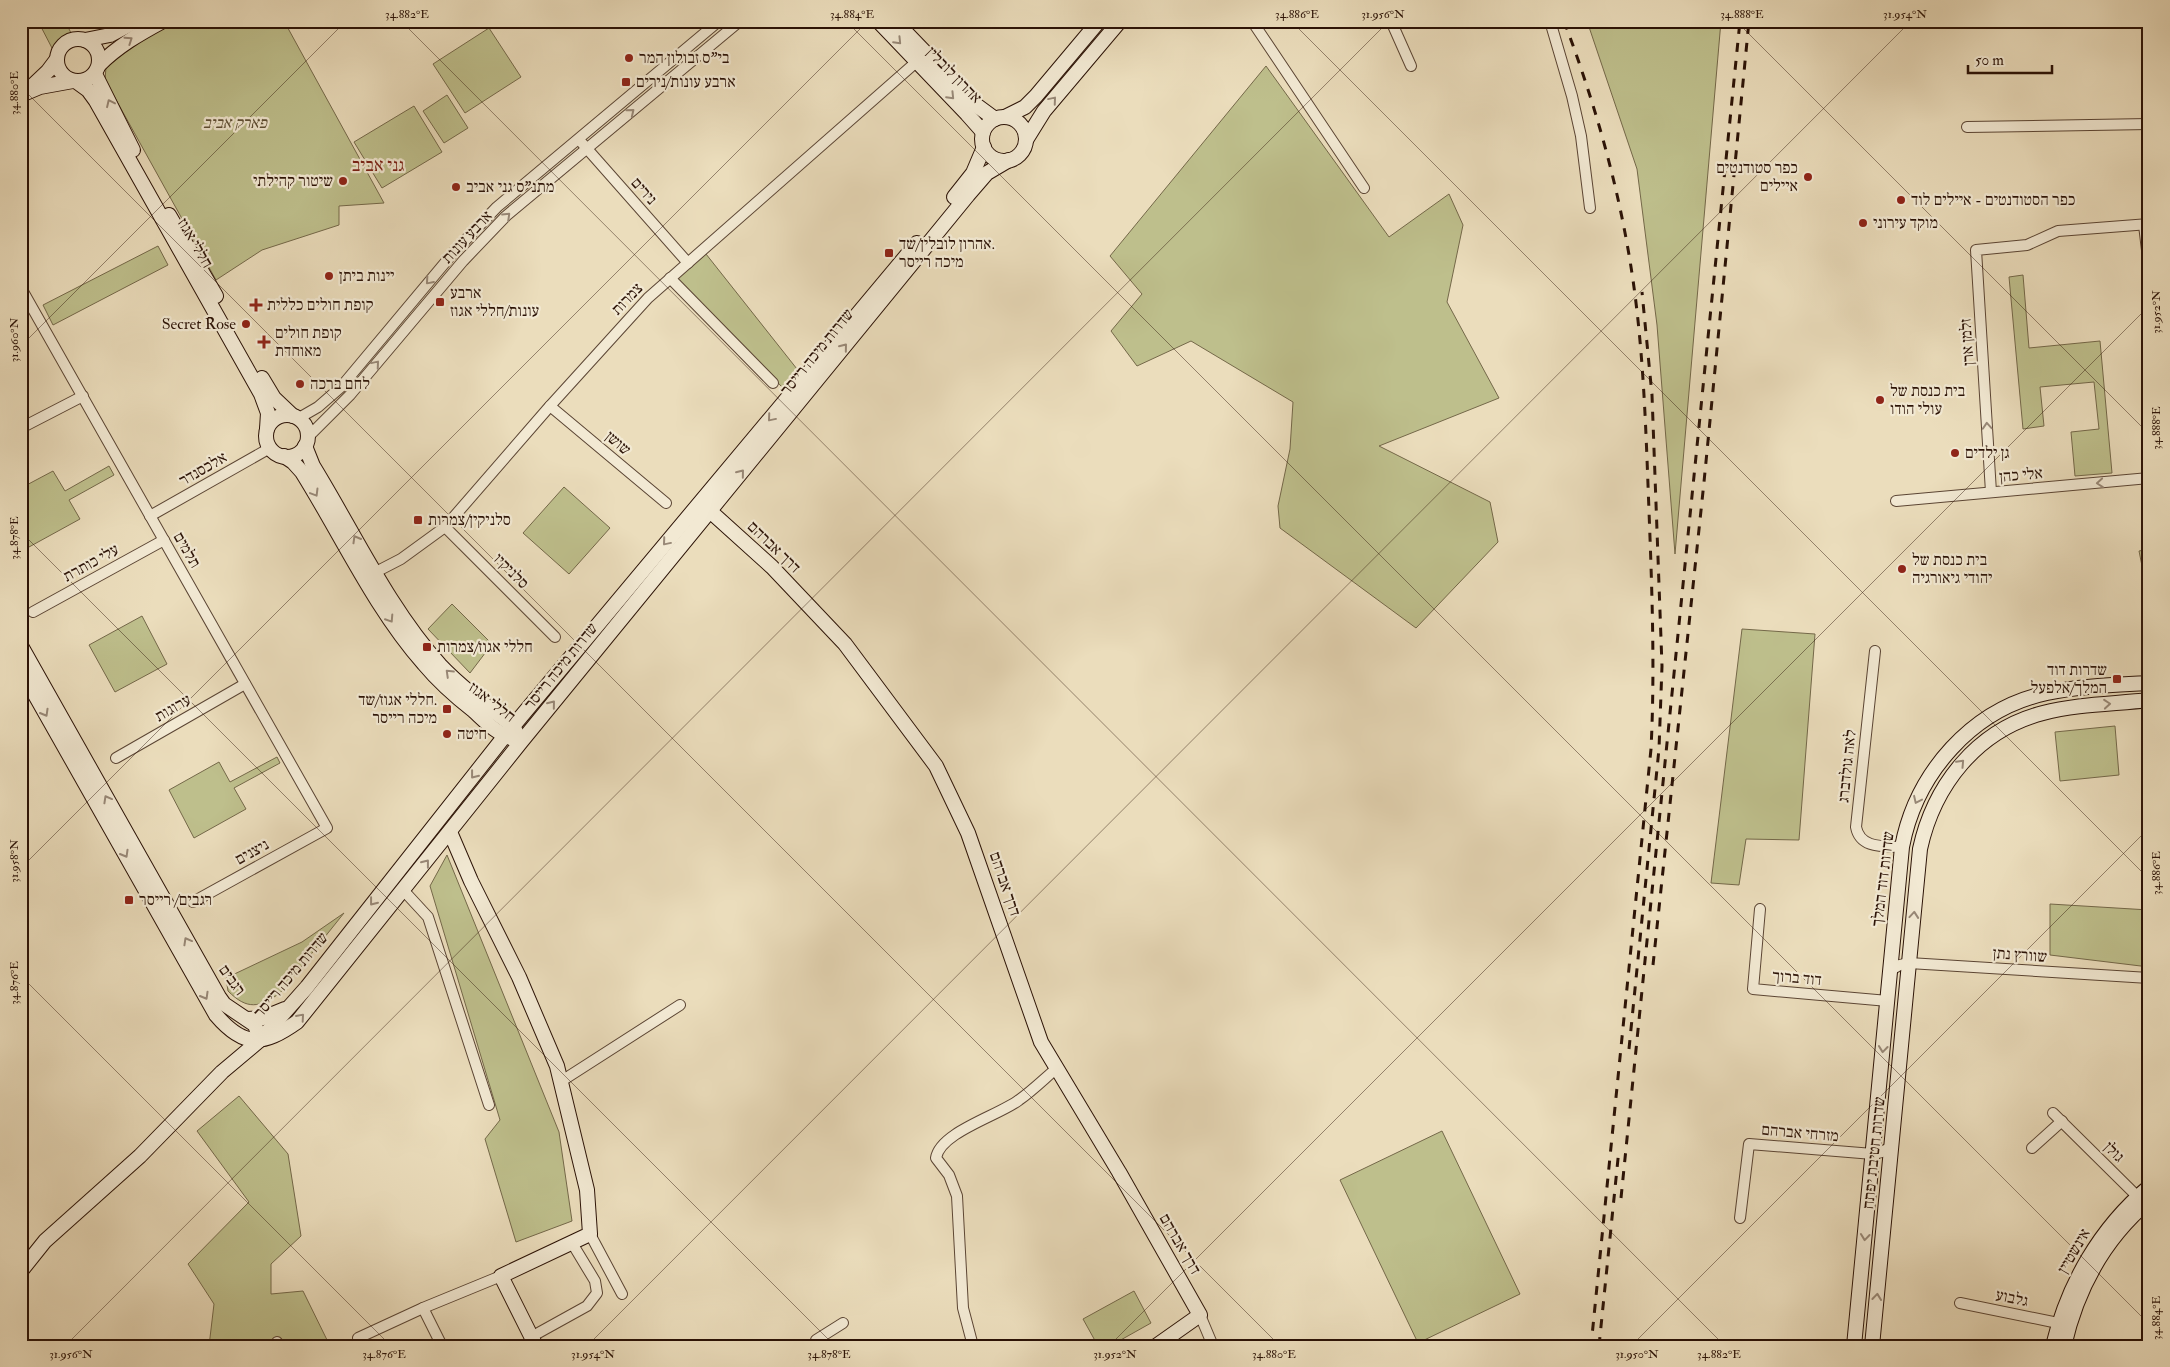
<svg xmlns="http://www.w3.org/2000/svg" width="2170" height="1367" font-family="'IM FELL Double Pica','Frank Ruhl Libre',serif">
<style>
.green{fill:#bebf8c;stroke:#746849}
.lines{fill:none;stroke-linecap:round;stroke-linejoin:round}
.street-casing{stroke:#5b4534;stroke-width:12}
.secondary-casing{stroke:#2b1206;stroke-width:16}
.street{stroke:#f2e9d3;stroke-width:10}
.secondary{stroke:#f2e9d3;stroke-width:14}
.rail{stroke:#2b1206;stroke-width:3;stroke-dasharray:9 9;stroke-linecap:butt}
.oneway{stroke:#988877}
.ticks{fill:none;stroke:#2b1206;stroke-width:1;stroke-opacity:0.45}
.poi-dot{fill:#8f2418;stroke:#f2e9d3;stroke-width:2}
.labels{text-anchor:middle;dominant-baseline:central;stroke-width:4.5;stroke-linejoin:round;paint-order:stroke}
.poi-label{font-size:16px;fill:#2b1206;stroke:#f2e9d3;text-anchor:start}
.street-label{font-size:16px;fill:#2b1206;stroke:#f2e9d3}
.park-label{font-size:16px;font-style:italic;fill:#5e4f35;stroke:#f2e9d3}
.neighbourhood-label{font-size:18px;fill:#7a1f14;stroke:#f2e9d3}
.neatline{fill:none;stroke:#2b1206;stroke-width:2}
.ticks-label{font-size:12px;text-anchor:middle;fill:#2b1206}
</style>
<rect width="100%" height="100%" fill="#ebddbc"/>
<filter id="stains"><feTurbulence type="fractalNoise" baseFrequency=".004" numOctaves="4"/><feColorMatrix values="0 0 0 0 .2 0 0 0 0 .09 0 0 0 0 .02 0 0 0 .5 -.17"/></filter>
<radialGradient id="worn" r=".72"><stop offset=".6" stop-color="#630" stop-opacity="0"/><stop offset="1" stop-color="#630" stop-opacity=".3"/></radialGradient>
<g class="green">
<path d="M38,21H65L72,35L60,41L53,50Z"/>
<path d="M176,21H284L384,203L339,206V225L262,250L216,280L105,80L106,67L126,49Z"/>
<path d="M1587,21H1721L1675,554L1657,325L1637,169Z"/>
<path d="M489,28L521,77L465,113L433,64Z"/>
<path d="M1266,66L1389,237L1449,194L1463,225L1447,302L1499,398L1379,446L1490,502L1498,542L1416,628L1280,528L1278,506L1290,449L1293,402L1191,341L1137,366L1111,331L1142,294L1110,256Z"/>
<path d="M447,95L468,128L444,143L423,111Z"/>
<path d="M414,106L442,152L382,188L354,142Z"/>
<path d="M158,246L168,265L53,325L43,305Z"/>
<path d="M706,254L797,369L782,387L677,279Z"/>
<path d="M2023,275L2029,348L2100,341L2112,473L2075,476L2071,432L2099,429L2094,382L2040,387L2044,426L2023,429L2009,277Z"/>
<path d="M109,466L114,475L69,500L80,519L29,547L21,533V488L53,471L65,491Z"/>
<path d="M564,487L610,528L569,574L523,533Z"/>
<path d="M2149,549V580L2145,581L2139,551Z"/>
<path d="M452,604L492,644L470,673L428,629Z"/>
<path d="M142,616L167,664L115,692L89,645Z"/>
<path d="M1742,629L1815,634L1799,840L1746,839L1739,885L1711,883Z"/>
<path d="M2115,726L2119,775L2060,781L2055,732Z"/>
<path d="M277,757L280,763L234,788L246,809L194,838L169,790L219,762L230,782Z"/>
<path d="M447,855L559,1132L572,1221L516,1242L485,1139L500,1120L430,886Z"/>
<path d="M2050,904L2149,910V967L2050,955Z"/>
<path d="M344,913L280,993C259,1008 247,1010 228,991L226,978L302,942Z"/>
<path d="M239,1096L288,1154L301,1236L271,1264V1294L303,1291L330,1346H209L214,1304L188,1264L249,1202L197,1131Z"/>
<path d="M1442,1131L1520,1294L1418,1343L1340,1180Z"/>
<path d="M1134,1291L1151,1323L1110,1346H1098L1083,1319Z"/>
</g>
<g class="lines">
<defs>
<g id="street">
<path d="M1252,21L1364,188"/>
<path d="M1391,21L1411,66"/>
<path d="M1550,21L1572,96L1581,136L1590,208"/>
<path d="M1967,127L2149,124"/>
<path d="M582,143L688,263"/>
<path d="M2144,225L2149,267"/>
<path d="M670,278L773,383"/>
<path d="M21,288L327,828L193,902"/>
<path d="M550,406L666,503"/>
<path d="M299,418L318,407L341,387L454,252L497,207L719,21"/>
<path d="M21,428L83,396"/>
<path d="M307,438L350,395L463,261L506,216L740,21"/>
<path d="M1991,492L1976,250L2027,245L2058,231L2149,224"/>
<path d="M1896,501L2149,478"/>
<path d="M150,516L270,448"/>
<path d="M445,527L555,637"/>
<path d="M370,575L401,559L445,527L550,406L648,298L922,57"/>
<path d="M33,612L164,540"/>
<path d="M1875,651L1856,827C1860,849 1884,846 1902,847"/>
<path d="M116,758L245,684"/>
<path d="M404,891L428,917L489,1105"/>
<path d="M1760,909L1753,989L1888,1001"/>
<path d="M1891,970L1900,965L1909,963L2149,978"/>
<path d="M560,1082L680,1005"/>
<path d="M2053,1113L2143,1202"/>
<path d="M2032,1148L2062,1121"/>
<path d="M1740,1218L1749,1144L1873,1154L1882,1152L1892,1146"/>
<path d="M590,1234L622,1294"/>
<path d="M1960,1303L2058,1323"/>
<path d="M423,1308L442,1346"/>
<path d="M1200,1315L1213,1346"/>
<path d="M531,1337L587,1306L597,1293L595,1281L572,1243"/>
<path d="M277,1342L278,1346"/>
<path d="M362,1346L358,1338L423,1308L501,1276"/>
<path d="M815,1346L816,1340L843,1323"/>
<path d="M973,1346L963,1308L957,1196L949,1175L936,1158C940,1132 1000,1115 1019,1100C1032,1091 1044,1079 1057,1068"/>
</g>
<g id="secondary">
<path d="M878,21L967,114L983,132"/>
<path d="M895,21L976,105L995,119"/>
<circle cx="78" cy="60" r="21"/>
<path d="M85,40L110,35L136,21"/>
<path d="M99,65C118,46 139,34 163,21"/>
<path d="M95,74L133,150"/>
<path d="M77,82L88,90L96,101L261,394L268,413L267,429"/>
<path d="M29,89L48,71L57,59"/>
<path d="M21,95L40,87L73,81"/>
<path d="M1005,117L1025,107L1036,96L1099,21"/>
<circle cx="1004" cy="139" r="22"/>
<path d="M1026,140L1044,111L1120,21"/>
<path d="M954,197L973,173L984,147"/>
<path d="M169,215L216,296"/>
<path d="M262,378L274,398L293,416"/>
<circle cx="287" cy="436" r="21"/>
<path d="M305,446L313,466C353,531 389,609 440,665C462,688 488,707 513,726L516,732"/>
<path d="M284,456L293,462L302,472C342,536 374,607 424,664C439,682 456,697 474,711C486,722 498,735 514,739"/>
<path d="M710,511L772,567L845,644L936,766L968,833L1041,1042L1119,1172L1200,1315L1156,1346"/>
<path d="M21,646L219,997L224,1004L255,1025L260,1040"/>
<path d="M21,670L216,1015C244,1048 263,1046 297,1022L521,742L968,195L987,173L1009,160"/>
<path d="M450,832L471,881L519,977L557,1066L587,1190L590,1234L501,1276L536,1346"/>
<path d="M247,1019L263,1018L285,1009"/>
<path d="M21,1271L45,1241L140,1156L222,1072L260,1040L307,987L504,737L917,243"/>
<path d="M1854,1346L1902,847C1916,773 1972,709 2047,693C2080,686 2115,685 2149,683"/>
<path d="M1872,1346L1920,849C1934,785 1977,730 2043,713C2077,704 2114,704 2149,700"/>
<path d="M2053,1346C2068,1284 2100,1228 2149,1187"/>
<path d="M2064,1346C2077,1289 2104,1239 2149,1201"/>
</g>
</defs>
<use href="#street" class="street-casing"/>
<use href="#secondary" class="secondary-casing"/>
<use href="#street" class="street"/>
<use href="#secondary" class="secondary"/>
<g class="rail">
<path d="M1564,21C1596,106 1620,191 1633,280C1644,357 1646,434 1649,511C1652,590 1655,670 1651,749L1591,1346"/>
<path d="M1653,965L1704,482L1749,21"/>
<path d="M1629,1049L1659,749L1662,666L1652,395L1642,292"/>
<path d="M1621,1198L1740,21"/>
<path d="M1599,1346L1619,1149"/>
</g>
</g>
<defs><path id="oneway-chevron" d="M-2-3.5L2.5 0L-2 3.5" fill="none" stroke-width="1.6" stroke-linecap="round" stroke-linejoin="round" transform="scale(1.25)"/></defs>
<g class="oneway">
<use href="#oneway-chevron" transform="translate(129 40) rotate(-34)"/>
<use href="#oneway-chevron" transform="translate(898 41) rotate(46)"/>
<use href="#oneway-chevron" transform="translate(951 96) rotate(46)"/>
<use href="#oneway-chevron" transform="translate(1053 100) rotate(-50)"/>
<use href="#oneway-chevron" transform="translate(110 103) rotate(-115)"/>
<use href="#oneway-chevron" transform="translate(631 112) rotate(-39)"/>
<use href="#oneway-chevron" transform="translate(507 216) rotate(-44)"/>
<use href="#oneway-chevron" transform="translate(429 281) rotate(131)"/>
<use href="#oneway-chevron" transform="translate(844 347) rotate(-51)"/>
<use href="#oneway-chevron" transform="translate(376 364) rotate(-50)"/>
<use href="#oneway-chevron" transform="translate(771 418) rotate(130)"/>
<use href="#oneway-chevron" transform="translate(1987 426) rotate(-94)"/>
<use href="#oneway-chevron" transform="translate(741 473) rotate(-51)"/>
<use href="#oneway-chevron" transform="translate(2100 483) rotate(175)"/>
<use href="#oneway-chevron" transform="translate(315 493) rotate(59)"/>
<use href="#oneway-chevron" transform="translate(356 539) rotate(-120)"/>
<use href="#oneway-chevron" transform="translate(666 542) rotate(130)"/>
<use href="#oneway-chevron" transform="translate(390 619) rotate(57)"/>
<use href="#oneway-chevron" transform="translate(449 673) rotate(-136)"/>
<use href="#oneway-chevron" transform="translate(552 704) rotate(-51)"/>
<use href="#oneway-chevron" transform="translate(2107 704) rotate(-5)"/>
<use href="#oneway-chevron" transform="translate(45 713) rotate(60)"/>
<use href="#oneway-chevron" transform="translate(1961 763) rotate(-47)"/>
<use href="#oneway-chevron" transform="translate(474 775) rotate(128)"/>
<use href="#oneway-chevron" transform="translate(107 799) rotate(-119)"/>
<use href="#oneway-chevron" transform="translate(1917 800) rotate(115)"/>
<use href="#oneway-chevron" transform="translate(125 854) rotate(60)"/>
<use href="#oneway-chevron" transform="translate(426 863) rotate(-52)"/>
<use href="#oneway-chevron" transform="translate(373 902) rotate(128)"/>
<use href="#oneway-chevron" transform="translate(1914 915) rotate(-85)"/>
<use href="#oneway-chevron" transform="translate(187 941) rotate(-119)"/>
<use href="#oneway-chevron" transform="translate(205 996) rotate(60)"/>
<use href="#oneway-chevron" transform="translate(301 1017) rotate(-49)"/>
<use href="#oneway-chevron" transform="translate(1883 1049) rotate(96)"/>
<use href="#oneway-chevron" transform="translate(1865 1237) rotate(96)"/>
<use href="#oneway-chevron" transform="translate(1877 1297) rotate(-84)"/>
</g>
<path class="ticks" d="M401,21L1725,1346M846,21L2149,1324M1291,21L2149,879M1736,21L2149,434M21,87L1280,1346M21,346L346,21M21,532L835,1346M21,868L868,21M21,976L391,1346M65,1346L1389,21M587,1346L1911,21M1109,1346L2149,306M1631,1346L2149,828"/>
<g class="poi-dot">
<circle cx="629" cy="58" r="5"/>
<rect x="621" y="77" width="10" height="10" rx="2.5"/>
<circle cx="1808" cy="177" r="5"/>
<circle cx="343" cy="181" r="5"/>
<circle cx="456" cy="187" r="5"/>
<circle cx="1901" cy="200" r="5"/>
<circle cx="1863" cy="223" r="5"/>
<rect x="884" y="248" width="10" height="10" rx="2.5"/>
<circle cx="329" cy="276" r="5"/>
<rect x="435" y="297" width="10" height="10" rx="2.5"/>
<path d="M253.5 297.5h5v5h5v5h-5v5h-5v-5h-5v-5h5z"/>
<circle cx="246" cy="324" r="5"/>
<path d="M261.5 334.5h5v5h5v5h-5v5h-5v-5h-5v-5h5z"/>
<circle cx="300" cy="384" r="5"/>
<circle cx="1880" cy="400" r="5"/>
<circle cx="1955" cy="453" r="5"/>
<rect x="413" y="515" width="10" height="10" rx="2.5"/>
<circle cx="1902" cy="569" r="5"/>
<rect x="422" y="642" width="10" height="10" rx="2.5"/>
<rect x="2112" y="674" width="10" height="10" rx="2.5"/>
<rect x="442" y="704" width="10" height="10" rx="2.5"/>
<circle cx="447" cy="734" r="5"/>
<rect x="124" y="895" width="10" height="10" rx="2.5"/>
</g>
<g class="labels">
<g class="poi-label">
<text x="639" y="58">בי"ס זבולון המר</text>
<text x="636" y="82">ארבע עונות/נירים</text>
<text x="1798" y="168" text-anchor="end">כפר סטודנטים<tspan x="1798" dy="18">איילים</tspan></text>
<text x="333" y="181" text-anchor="end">שיטור קהילתי</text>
<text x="466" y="187">מתנ"ס גני אביב</text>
<text x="1911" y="200">כפר הסטודנטים - איילים לוד</text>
<text x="1873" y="223">מוקד עירוני</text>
<text x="899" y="244">אהרון לובלין/שד.<tspan x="899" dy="18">מיכה רייסר</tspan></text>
<text x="339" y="276">יינות ביתן</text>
<text x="450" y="293">ארבע<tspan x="450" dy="18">עונות/חללי אגוז</tspan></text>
<text x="267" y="305">קופת חולים כללית</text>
<text x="236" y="324" text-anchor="end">Secret Rose</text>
<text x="275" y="333">קופת חולים<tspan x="275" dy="18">מאוחדת</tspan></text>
<text x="310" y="384">לחם ברכה</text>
<text x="1890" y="391">בית כנסת של<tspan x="1890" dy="18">עולי הודו</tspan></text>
<text x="1965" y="453">גן ילדים</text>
<text x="428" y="520">סלניקין/צמרות</text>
<text x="1912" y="560">בית כנסת של<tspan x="1912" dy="18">יהודי גיאורגיה</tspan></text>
<text x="437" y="647">חללי אגוז/צמרות</text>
<text x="2107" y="670" text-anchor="end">שדרות דוד<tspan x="2107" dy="18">המלך/אלפעל</tspan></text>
<text x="437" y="700" text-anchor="end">חללי אגוז/שד.<tspan x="437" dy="18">מיכה רייסר</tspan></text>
<text x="457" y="734">חיטה</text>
<text x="139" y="900">רגבים/ רייסר</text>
</g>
<g class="street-label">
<text transform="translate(954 75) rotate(46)">אהרון לובלין</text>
<text transform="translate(644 191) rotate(49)">נירים</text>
<text transform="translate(467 237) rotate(-47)">ארבע עונות</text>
<text transform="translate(195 243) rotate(60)">חללי אגוז</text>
<text transform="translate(627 299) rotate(-46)">צמרות</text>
<text transform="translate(1967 342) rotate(-94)">זלמן ארן</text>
<text transform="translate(817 352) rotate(-51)">שדרות מיכה רייסר</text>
<text transform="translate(618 443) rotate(40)">שושן</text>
<text transform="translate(203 469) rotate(-30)">אלכסנדר</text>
<text transform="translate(2021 475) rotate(-5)">אלי כהן</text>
<text transform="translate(774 547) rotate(44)">דרך אברהם</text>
<text transform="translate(187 550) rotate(60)">תלמים</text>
<text transform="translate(91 563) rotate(-29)">עלי כותרת</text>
<text transform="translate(511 571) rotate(45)">סלניקיו</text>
<text transform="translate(561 666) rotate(-51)">שדרות מיכה רייסר</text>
<text transform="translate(492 702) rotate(38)">חללי אגוז</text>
<text transform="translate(173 708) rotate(-30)">ערוגות</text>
<text transform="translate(1847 766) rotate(-84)">לאה גולדברג</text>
<text transform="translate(252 852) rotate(-29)">ניצנים</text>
<text transform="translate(1883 879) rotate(-83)">שדרות דוד המלך</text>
<text transform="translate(1005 884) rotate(71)">דרך אברהם</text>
<text transform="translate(2020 955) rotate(4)">שוורץ נתן</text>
<text transform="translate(291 975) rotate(-50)">שדרות מיכה רייסר</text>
<text transform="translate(1797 978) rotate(5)">דוד ברוך</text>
<text transform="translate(232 980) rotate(54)">רגבים</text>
<text transform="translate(1800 1133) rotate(5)">מזרחי אברהם</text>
<text transform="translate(2114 1152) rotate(45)">גולן</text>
<text transform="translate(1874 1153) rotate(-84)">שדרות חטיבת יפתח</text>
<text transform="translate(1180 1244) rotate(60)">דרך אברהם</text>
<text transform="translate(2074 1251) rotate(-60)">אינשטיין</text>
<text transform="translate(2012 1298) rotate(12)">גלבוע</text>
</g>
<g class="park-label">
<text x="235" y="123">פארק אביב</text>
</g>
<g class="neighbourhood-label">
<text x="378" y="165">גני אביב</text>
</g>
</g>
<rect width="2170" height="1367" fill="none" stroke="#ebddbc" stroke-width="55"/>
<path d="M1968 65v8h84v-8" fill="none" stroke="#2b1206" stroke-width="2.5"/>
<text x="1975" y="65" font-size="15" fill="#2b1206" stroke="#f2e9d3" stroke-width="4" paint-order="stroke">50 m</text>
<rect x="28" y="28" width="2114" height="1312" class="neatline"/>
<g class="ticks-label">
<text x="407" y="18">34.882°E</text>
<text x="852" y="18">34.884°E</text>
<text x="1297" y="18">34.886°E</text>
<text x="1383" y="18">31.956°N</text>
<text x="1742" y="18">34.888°E</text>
<text x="1905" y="18">31.954°N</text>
<text transform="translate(14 93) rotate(-90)" y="4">34.880°E</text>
<text transform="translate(2156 312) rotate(-90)" y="4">31.952°N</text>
<text transform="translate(14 340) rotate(-90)" y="4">31.960°N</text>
<text transform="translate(2156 428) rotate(-90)" y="4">34.888°E</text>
<text transform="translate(14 538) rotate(-90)" y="4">34.878°E</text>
<text transform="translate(14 861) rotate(-90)" y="4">31.958°N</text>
<text transform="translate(2156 873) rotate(-90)" y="4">34.886°E</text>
<text transform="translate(14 983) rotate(-90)" y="4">34.876°E</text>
<text transform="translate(2156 1318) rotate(-90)" y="4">34.884°E</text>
<text x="71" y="1358">31.956°N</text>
<text x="384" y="1358">34.876°E</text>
<text x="593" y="1358">31.954°N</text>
<text x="829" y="1358">34.878°E</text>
<text x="1115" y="1358">31.952°N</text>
<text x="1274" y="1358">34.880°E</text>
<text x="1637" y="1358">31.950°N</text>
<text x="1719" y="1358">34.882°E</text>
</g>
<rect width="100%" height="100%" filter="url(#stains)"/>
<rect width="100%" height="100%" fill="url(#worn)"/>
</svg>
